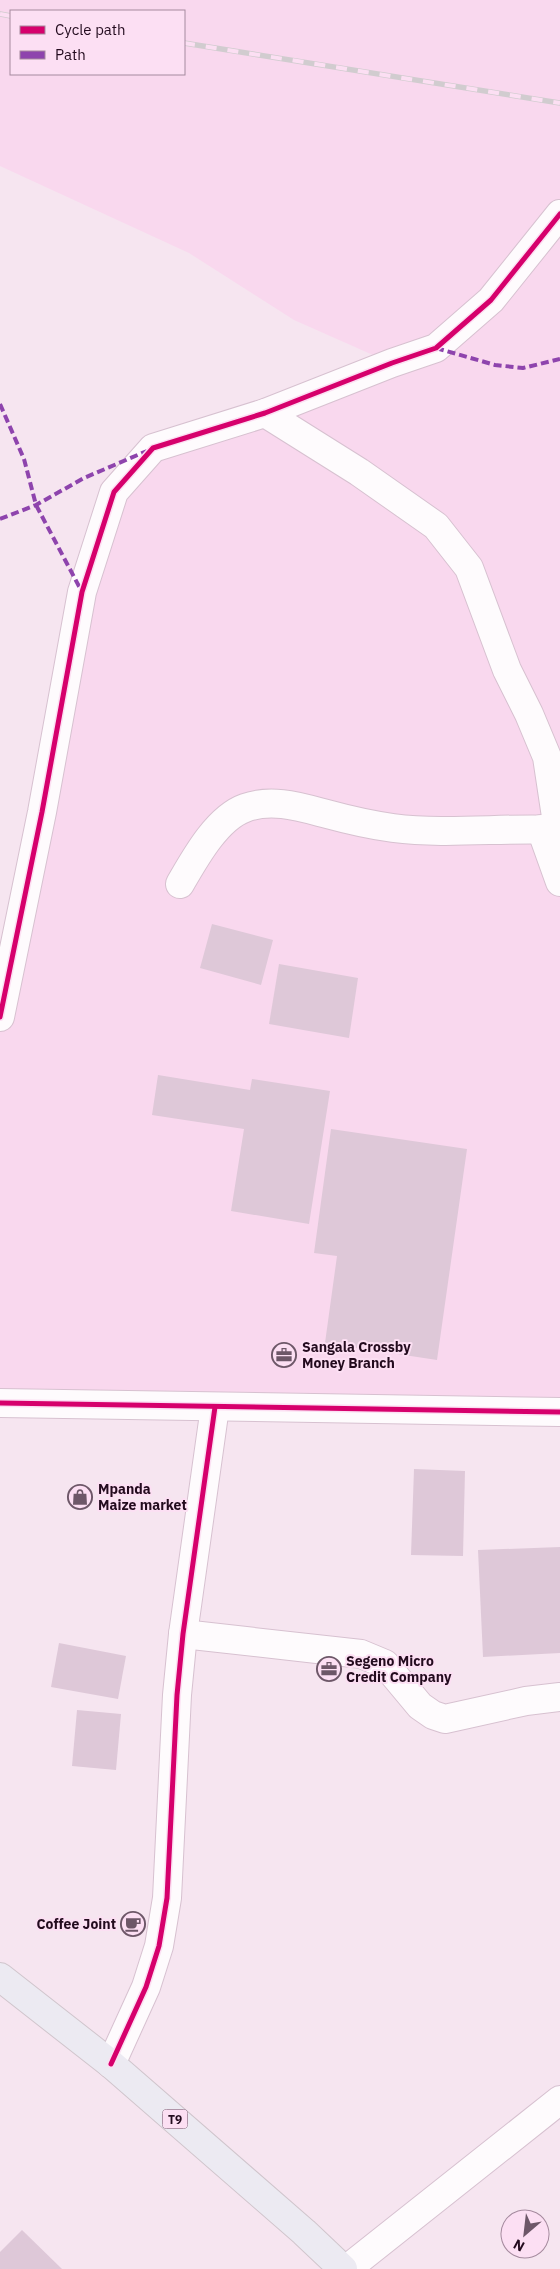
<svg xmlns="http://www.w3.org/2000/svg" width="560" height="2269" font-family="'IBM Plex Sans',sans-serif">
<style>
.built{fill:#f9d8ee;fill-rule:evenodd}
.building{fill:#dec8d8}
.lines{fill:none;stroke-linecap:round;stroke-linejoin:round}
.minor-casing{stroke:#d7c1d0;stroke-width:30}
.trunk-casing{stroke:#d0c5cc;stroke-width:30}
.minor{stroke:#fefbfd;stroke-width:28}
.trunk{stroke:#eceaf2;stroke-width:28}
.rail-casing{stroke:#d1cccf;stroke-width:5.5}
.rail{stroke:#fcdff3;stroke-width:4;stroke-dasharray:11;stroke-linecap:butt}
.quiet{stroke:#8e44ad;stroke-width:4;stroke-dasharray:8 4;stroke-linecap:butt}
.cycleway-casing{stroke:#fcdff3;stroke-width:8}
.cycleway{stroke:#d6006c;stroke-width:5}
.labels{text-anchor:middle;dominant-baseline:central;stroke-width:4;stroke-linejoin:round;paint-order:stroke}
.shield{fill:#fcdff3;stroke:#644b5e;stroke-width:1}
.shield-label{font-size:12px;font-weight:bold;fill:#230b1e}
.poi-label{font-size:14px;font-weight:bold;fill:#230b1e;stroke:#fcdff3;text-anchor:start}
</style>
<rect width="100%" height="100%" fill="#f6e5f0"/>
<path class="built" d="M0,0H560V1412L0,1403V1017L114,492L153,448L391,363L294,320L189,253L0,166ZM11,11H184V74H11Z"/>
<g class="building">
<path d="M212,924L273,940L261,985L200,968Z"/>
<path d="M279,964L358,978L349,1038L269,1024Z"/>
<path d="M158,1075L250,1090L252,1079L330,1091L309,1224L231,1211L244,1129L152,1115Z"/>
<path d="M331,1129L467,1149L437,1360L325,1343L337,1256L314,1253Z"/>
<path d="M414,1469L465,1471L463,1556L411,1555Z"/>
<path d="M560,1547V1653L483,1657L478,1550Z"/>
<path d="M59,1643L126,1656L118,1699L51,1687Z"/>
<path d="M77,1710L121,1714L116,1770L72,1766Z"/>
<path d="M22,2230L62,2269H0V2252Z"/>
</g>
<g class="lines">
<defs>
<g id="minor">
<path d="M265,413L359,472L436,526L469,568L507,670L529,714L547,757L558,830"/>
<path d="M541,829L560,882"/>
<path d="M180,884C195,858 217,818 245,808C272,798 300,807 327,814C349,820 371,825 393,828C448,835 505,827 560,830"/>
<path d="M0,1017L42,812L82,592L114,492L153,448L265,413L392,363L436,348L491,300L560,214"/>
<path d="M0,1403L560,1412"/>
<path d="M183,1634L361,1654L385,1664L420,1706L433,1715L445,1719L526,1701L560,1697"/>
<path d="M111,2064L146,1987L159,1946L167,1898L177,1695L183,1634L215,1407"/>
<path d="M347,2269L560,2100"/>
</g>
<path id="trunk" d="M0,1977L111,2064L304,2232L343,2269"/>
</defs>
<use href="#minor" class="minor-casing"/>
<use href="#trunk" class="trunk-casing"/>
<use href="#minor" class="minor"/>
<use href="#trunk" class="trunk"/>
<defs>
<g id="rail">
<path d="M0,14L11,16"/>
<path d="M184,43L560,103"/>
</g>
</defs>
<use href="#rail" class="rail-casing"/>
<use href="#rail" class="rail"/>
<g class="quiet">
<path d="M436,348L495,365L523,368L560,359"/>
<path d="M0,404L24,459L36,505L82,592"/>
<path d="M0,519L36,505L84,478L147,451"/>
</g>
<defs>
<g id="cycleway">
<path d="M0,1017L42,812L82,592L114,492L153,448L265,413L392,363L436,348L491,300L560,214"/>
<path d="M0,1403L560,1412"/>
<path d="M111,2064L146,1987L159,1946L167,1898L177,1695L183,1634L215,1407"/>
</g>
</defs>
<use href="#cycleway" class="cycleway-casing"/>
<use href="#cycleway" class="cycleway"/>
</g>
<defs>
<symbol id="office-ring" viewBox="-11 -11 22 22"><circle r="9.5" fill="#fcdff3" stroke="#6d5768" stroke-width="1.5"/><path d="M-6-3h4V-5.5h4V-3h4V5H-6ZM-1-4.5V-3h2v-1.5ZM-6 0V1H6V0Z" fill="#6d5768"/></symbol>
<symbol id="shop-ring" viewBox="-11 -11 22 22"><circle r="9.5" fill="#fcdff3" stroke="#6d5768" stroke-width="1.5"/><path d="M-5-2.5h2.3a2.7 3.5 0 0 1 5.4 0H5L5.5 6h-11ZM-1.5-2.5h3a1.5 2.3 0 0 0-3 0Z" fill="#6d5768"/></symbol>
<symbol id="cafe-ring" viewBox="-11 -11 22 22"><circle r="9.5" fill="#fcdff3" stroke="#6d5768" stroke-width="1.5"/><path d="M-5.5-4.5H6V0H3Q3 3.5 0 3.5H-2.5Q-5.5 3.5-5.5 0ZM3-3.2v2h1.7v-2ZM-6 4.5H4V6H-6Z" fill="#6d5768"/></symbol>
</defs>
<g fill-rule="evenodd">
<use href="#office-ring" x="270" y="1341" width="28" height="28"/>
<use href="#shop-ring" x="66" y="1483" width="28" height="28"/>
<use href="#office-ring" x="315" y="1655" width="28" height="28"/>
<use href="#cafe-ring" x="119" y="1910" width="28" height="28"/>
</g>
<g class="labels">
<rect class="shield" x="162.5" y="2109.5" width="25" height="19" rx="4"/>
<g class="shield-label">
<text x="175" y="2119">T9</text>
</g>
<g class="poi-label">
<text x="302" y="1347">Sangala Crossby<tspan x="302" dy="16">Money Branch</tspan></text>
<text x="98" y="1489">Mpanda<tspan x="98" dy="16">Maize market</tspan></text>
<text x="346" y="1661">Segeno Micro<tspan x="346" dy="16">Credit Company</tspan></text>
<text x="116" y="1924" text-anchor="end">Coffee Joint</text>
</g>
</g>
<rect x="10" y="10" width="175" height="65" fill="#fcdff3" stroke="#a58a9e"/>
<rect x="20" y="26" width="25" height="8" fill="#d6006c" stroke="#a58a9e"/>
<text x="55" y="35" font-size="15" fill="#230b1e">Cycle path</text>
<rect x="20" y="51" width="25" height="8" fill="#8e44ad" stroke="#a58a9e"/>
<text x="55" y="60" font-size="15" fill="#230b1e">Path</text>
<g transform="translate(525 2234) rotate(208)"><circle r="24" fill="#fcdff3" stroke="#a58a9e"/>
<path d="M0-4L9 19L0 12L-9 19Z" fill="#6d5768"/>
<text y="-8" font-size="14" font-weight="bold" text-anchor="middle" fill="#230b1e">N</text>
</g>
</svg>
